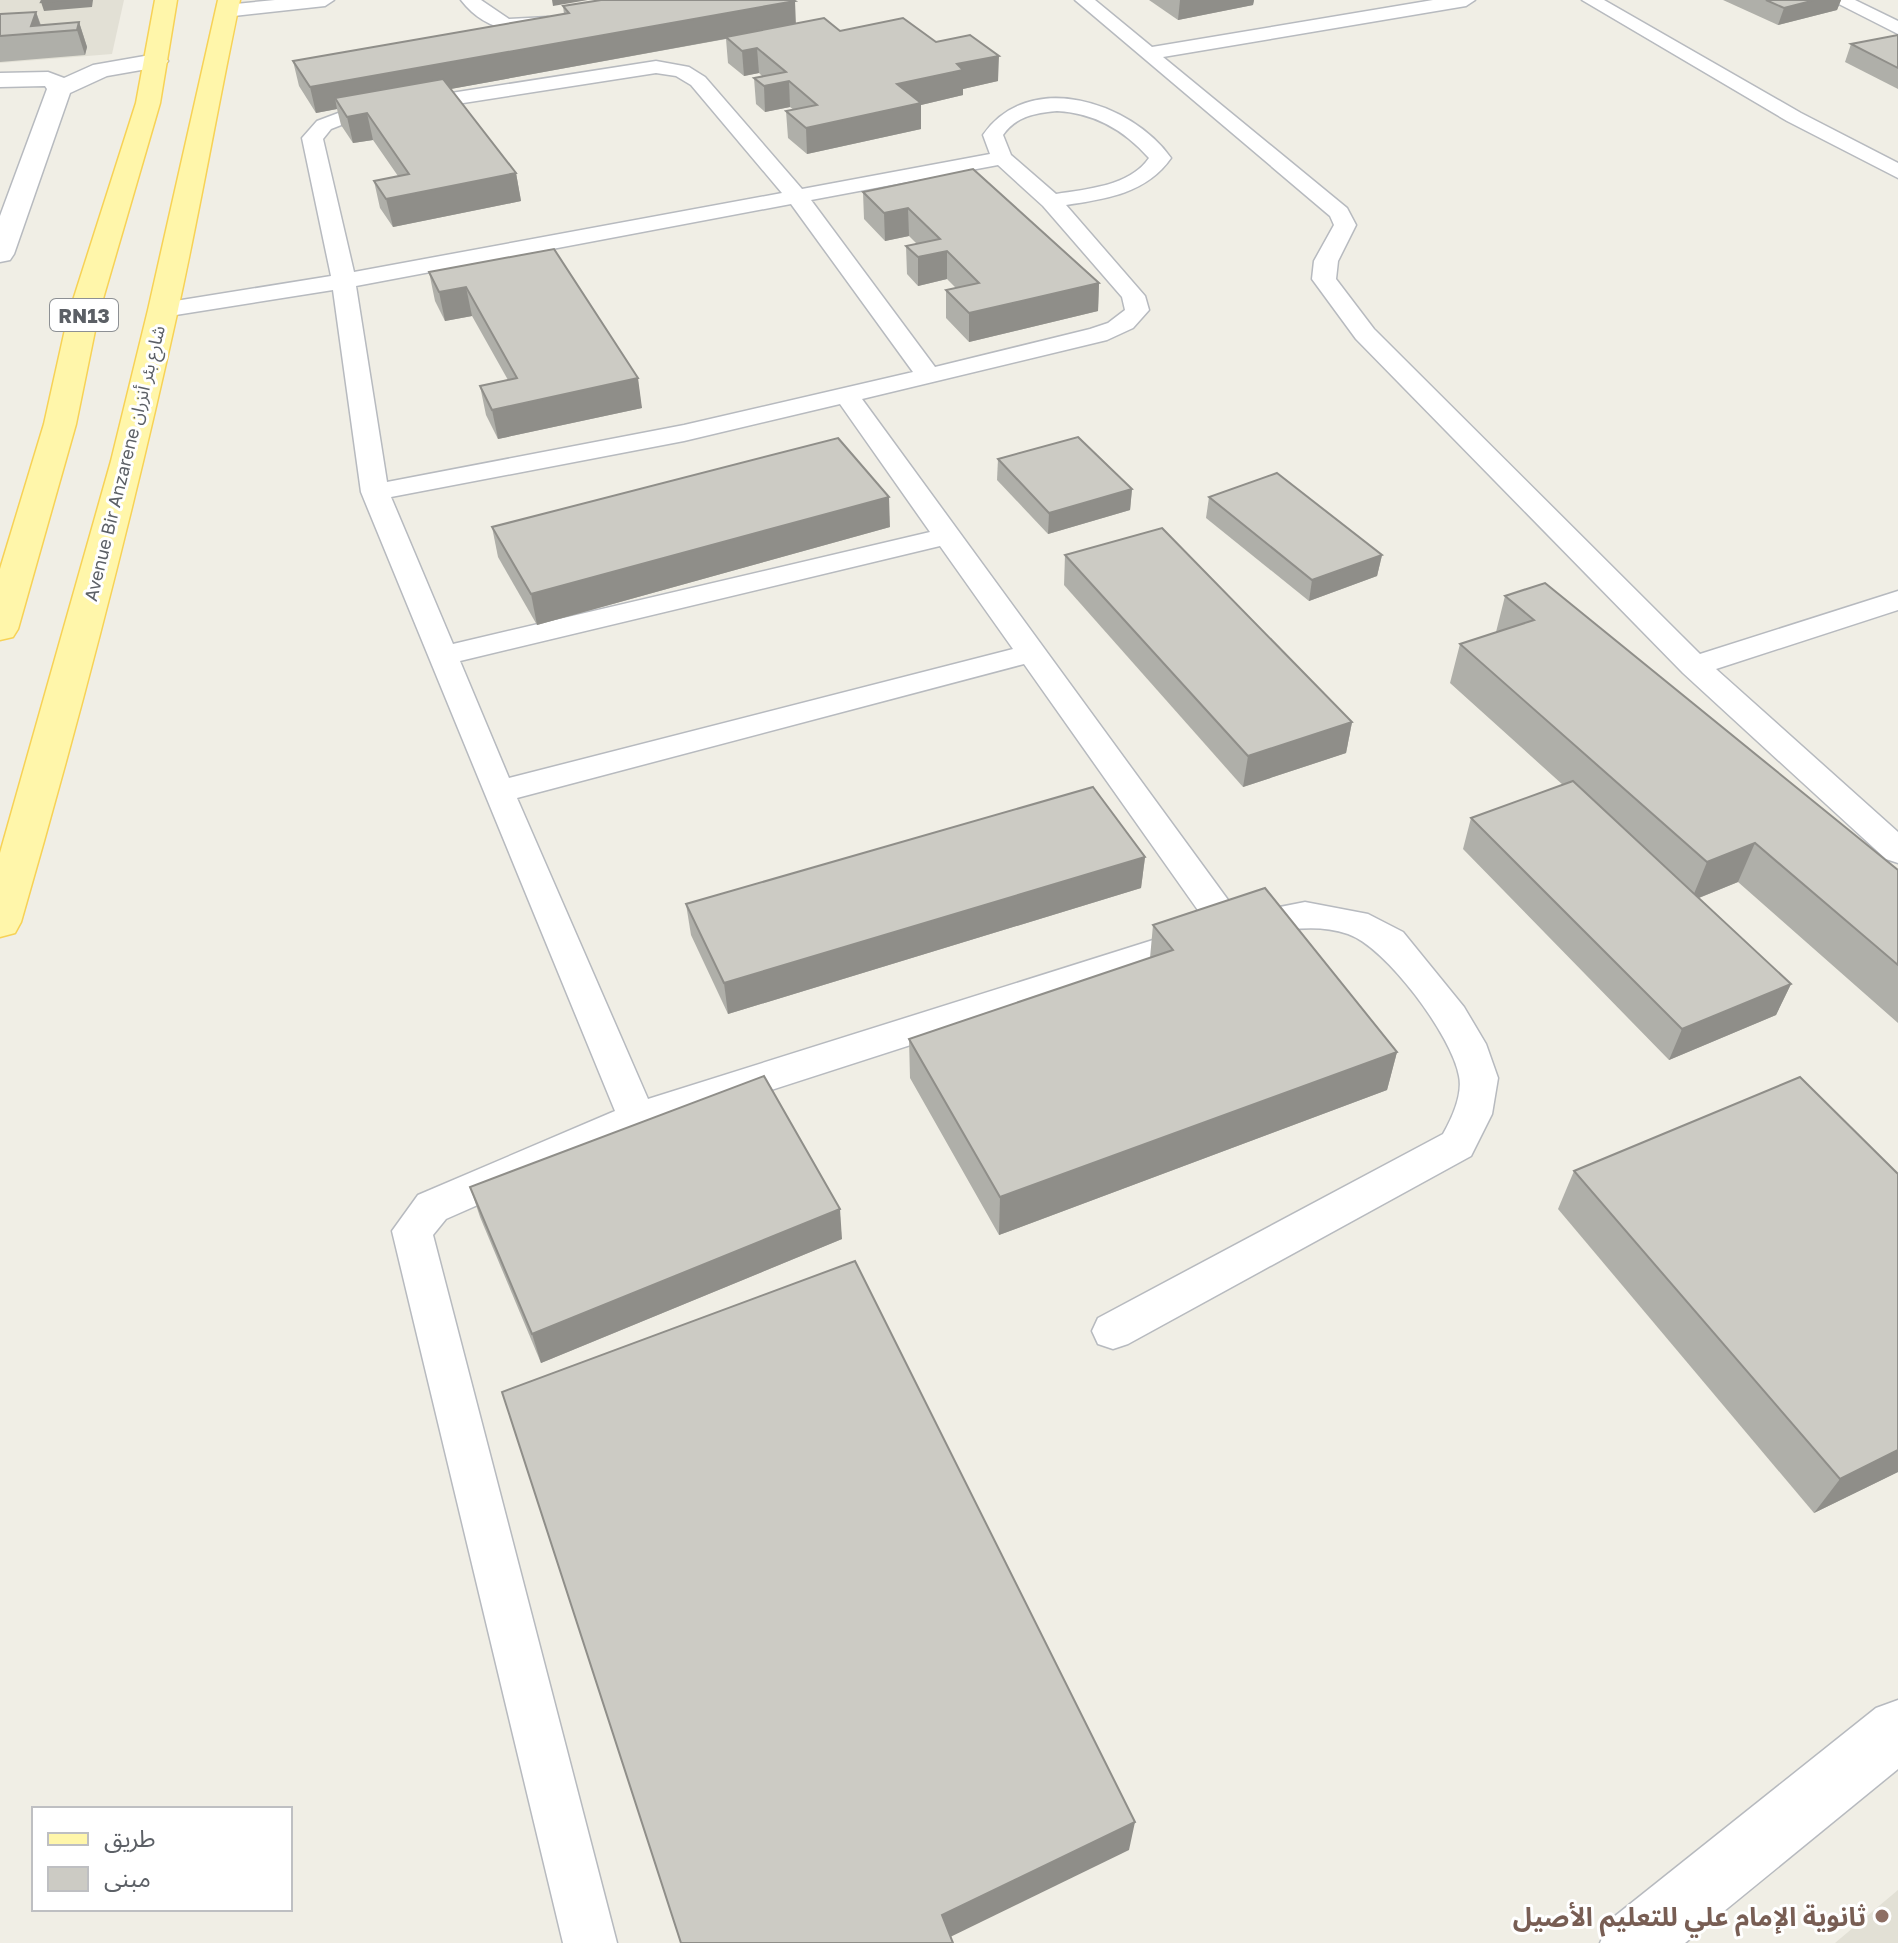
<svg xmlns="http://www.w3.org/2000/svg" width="1898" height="1943" font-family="'Golos Text','Noto Sans Arabic',sans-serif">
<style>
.education{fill:#e2e0d5}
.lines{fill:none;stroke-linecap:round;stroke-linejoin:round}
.service-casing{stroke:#b7babf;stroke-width:3}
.minor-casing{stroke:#b7babf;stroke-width:3}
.primary-casing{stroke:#f7d256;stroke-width:3}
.service{fill:#fff;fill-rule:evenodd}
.minor{fill:#fff;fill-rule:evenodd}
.primary{fill:#fff6aa;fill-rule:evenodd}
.wall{fill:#afafa9}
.shaded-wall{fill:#8f8e89}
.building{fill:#cccbc4;stroke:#8f8e89;stroke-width:2}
.education-dot{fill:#8d6e63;stroke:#fff;stroke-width:3}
.labels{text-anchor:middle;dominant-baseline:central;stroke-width:6;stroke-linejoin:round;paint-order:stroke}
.far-street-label{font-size:18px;fill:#5c6066;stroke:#fff}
.shield{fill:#fff;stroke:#8d9094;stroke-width:2}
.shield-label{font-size:20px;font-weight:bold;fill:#5c6066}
.near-education-label{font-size:26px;font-weight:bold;fill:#785e54;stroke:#fff;text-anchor:end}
</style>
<rect width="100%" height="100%" fill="#f0eee5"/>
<g class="education">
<path d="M0,0H124L112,54L0,63Z"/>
<path d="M1898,1890V1943H1835Z"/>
</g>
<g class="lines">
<defs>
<g id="service">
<path d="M275,0H334L325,6L225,17L216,11L225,5Z"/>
<path d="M461,0H481L509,19L548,17L557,23L555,27C518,36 485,31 461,0Z"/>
<path d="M1075,0H1095L1152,47L1433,0H1475L1466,6L1163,57L1347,208L1356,225L1338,261L1336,279L1374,329L1700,654L1898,591V610L1716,669L1898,832V863L1886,859L1683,673L1356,339L1312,279L1314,261L1334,225L1330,216Z"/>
<path d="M1582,0H1604L1801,113L1898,163V178L1787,121Z"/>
<path d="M1831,0H1855L1898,21V34Z"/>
<path d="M656,61L689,67L705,77L802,189L990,154L983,135C1028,69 1131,101 1171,158C1147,193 1106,199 1066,205L1145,296L1149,310L1133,328L1107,340L862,399L1239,915L1305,902L1368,914L1403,932L1464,1007L1486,1044L1498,1078L1492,1114L1471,1156L1128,1344L1113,1349L1098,1344L1092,1331L1098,1318L1443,1134C1452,1118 1463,1094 1459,1076C1452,1036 1386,947 1348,934C1309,921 1271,933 1233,941L650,1129L446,1219L433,1235L617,1943H563L392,1231L418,1195L615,1111L361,492L333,290L163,317L155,315L151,310L155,305L163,303L331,276L302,138L317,121L349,109ZM656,73L676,76L691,85L782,193L354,272L323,139L331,129L354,120ZM1057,111C1095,113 1124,130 1149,158C1130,186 1087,189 1056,194L1011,155L1003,135C1016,116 1036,113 1057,111ZM998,165L1043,206L1122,297L1125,310L1108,323L1090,329L935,367L811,200ZM791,204L913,372L684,425L387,482L356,286ZM840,404L930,532L453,644L391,497L684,441ZM940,546L1013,649L509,778L460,661ZM1024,664L1207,923L648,1099L517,798Z"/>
</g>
<g id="minor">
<path d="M156,54L164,56L168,61L164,66L107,76L70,93L14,254L10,260L0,262V216L47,89L45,86L0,87V73L48,72L64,78L93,65Z"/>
<path d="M1898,1700V1769L1685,1943H1600L1610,1920L1876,1708Z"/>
</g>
<g id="primary">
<path d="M155,0H177L160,103L98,316L76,424L18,629L13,637L0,640V569L44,424L68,316L136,103Z"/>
<path d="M218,0H240C218,104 200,210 177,314C132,518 79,721 21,922L15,933L0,937V853L111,461L148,310Z"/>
</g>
</defs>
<use href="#service" class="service-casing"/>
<use href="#minor" class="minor-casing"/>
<use href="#primary" class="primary-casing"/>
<use href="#service" class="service"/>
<use href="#minor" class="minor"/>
<use href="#primary" class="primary"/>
</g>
<g class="wall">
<path d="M1149,0H1254L1253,5L1178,20Z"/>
<path d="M1723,0H1841L1837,10L1778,25Z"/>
<path d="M563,6L796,23L840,31L936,42L998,81L963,89V95L921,105V129L807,154L788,138L786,111L794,110L790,107L765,112L756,104L754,78L763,77L759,73L744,76L728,63L726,39L450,89L516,173L521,201L393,227L380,208L374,181L398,176L373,140L353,143L341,125L337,109L316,113L299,86L293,61L564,14Z"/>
<path d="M36,12L41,25L79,22L87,47L85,55L0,62V14Z"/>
<path d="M1898,35V89L1845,62L1851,44Z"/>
<path d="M973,169L1099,283L1098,311L969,342L946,318V290L956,288L947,279L918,286L907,274L906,246L917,244L909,236L885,241L864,219L863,192Z"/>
<path d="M554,249L642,408L498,439L486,415L480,386L508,380L472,316L445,321L435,301L429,272Z"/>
<path d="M998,459L1132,489L1130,510L1048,534L997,480Z"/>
<path d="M1209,497L1382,555L1377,576L1309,601L1206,518Z"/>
<path d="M492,527H890L537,625L498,557Z"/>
<path d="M1065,555L1352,722L1346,753L1243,787L1064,585Z"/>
<path d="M1505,596L1898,870V1023L1738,882L1699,898L1791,984L1776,1015L1669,1060L1463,849L1471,818L1563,785L1450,683L1460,644L1496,632Z"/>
<path d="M1145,857L1141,888L728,1014L691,935L686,904Z"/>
<path d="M1153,925L1397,1052L1387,1090L999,1235L910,1078L909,1039L1150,958Z"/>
<path d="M1574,1171L1898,1472L1814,1513L1558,1209Z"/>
<path d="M470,1187L842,1239L541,1363L480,1217Z"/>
</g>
<g class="shaded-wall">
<path d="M67,0H93L92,7L44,11L41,2Z"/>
<path d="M552,0H588L553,6Z"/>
<path d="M1180,0H1254L1253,5L1178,20Z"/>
<path d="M1815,0H1841L1837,10L1778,25L1784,8Z"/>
<path d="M795,1L796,26L341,109L335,98L337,109L316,113L310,87Z"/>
<path d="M36,12L43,33L31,26Z"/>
<path d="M79,22L87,47L85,55L77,30Z"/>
<path d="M757,48L759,73L744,76L742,51Z"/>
<path d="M999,56L998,81L963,89V95L921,105V129L807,154L806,128L897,84L957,64Z"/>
<path d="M789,81L790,107L765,112L764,86Z"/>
<path d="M367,113L373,140L353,143L347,117Z"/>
<path d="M516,173L521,201L393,227L386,199Z"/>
<path d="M908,208L909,236L885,241L884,213Z"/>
<path d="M947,251V279L918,286V257Z"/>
<path d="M1099,283L1098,311L969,342V313Z"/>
<path d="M466,287L472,316L445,321L439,292Z"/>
<path d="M638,378L642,408L498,439L492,410Z"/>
<path d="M1132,489L1130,510L1048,534L1049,513Z"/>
<path d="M889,497L890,527L537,625L531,594Z"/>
<path d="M1382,555L1377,576L1309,601L1312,580Z"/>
<path d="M1352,722L1346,753L1243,787L1248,756Z"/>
<path d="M1755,843L1738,882L1691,901L1707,862Z"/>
<path d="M1145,857L1141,888L728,1014L724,983Z"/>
<path d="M1791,984L1776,1015L1669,1060L1682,1029Z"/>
<path d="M1397,1052L1387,1090L999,1235L1000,1197Z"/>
<path d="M840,1209L842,1239L541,1363L532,1334Z"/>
<path d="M1898,1450V1472L1814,1513L1840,1479Z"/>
<path d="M1135,1822L1129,1850L942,1941V1915Z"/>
</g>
<g class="building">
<path d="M42,0H67L41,2Z"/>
<path d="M601,0H793L795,1L310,87L293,61L569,13L563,6Z"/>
<path d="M1766,0H1815L1784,8Z"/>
<path d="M36,12L31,26L79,22L77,30L0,36V14Z"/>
<path d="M824,18L840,31L903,18L936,42L970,35L999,56L957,64L963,70L897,84L921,103L806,128L786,111L817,105L789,81L764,86L754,78L786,72L757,48L742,51L726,37Z"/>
<path d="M1898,35V68L1851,44Z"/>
<path d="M443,79L516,173L386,199L374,181L409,174L367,113L347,117L335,98Z"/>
<path d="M973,169L1099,283L969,313L946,290L979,283L947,251L918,257L906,246L940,239L908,208L884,213L863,192Z"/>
<path d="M554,249L638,378L492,410L480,386L517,378L466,287L439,292L429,272Z"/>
<path d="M1078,437L1132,489L1049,513L998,459Z"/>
<path d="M838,438L889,497L531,594L492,527Z"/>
<path d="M1277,473L1382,555L1312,580L1209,497Z"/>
<path d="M1162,528L1352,722L1248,756L1065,555Z"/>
<path d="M1545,583L1898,870V965L1755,843L1707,862L1460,644L1534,620L1505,596Z"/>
<path d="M1573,781L1791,984L1682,1029L1471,818Z"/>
<path d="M1093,787L1145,857L724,983L686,904Z"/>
<path d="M1265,888L1397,1052L1000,1197L909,1039L1173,950L1153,925Z"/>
<path d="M764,1076L840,1209L532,1334L470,1187Z"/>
<path d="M1800,1077L1898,1174V1450L1840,1479L1574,1171Z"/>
<path d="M855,1261L1135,1822L942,1915L953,1943H681L502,1392Z"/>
</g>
<circle class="education-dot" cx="1882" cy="1916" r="8"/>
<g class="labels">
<g class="far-street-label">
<text transform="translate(124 463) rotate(-76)">Avenue Bir Anzarene شارع بئر أنزران</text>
</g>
<rect class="shield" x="50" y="299" width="68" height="32" rx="6"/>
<g class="shield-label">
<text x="84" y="315">RN13</text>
</g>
<g class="near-education-label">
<text x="1866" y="1916">ثانوية الإمام علي للتعليم الأصيل</text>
</g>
</g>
<rect x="32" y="1807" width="260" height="104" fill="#ffffff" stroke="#bebfc2" stroke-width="2"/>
<rect x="48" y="1833" width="40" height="12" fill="#fff6aa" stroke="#bebfc2" stroke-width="2"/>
<text x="104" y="1847" font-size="24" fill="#5c6066">طريق</text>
<rect x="48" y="1867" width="40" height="24" fill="#cccbc4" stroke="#bebfc2" stroke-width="2"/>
<text x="104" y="1887" font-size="24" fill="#5c6066">مبنى</text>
</svg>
